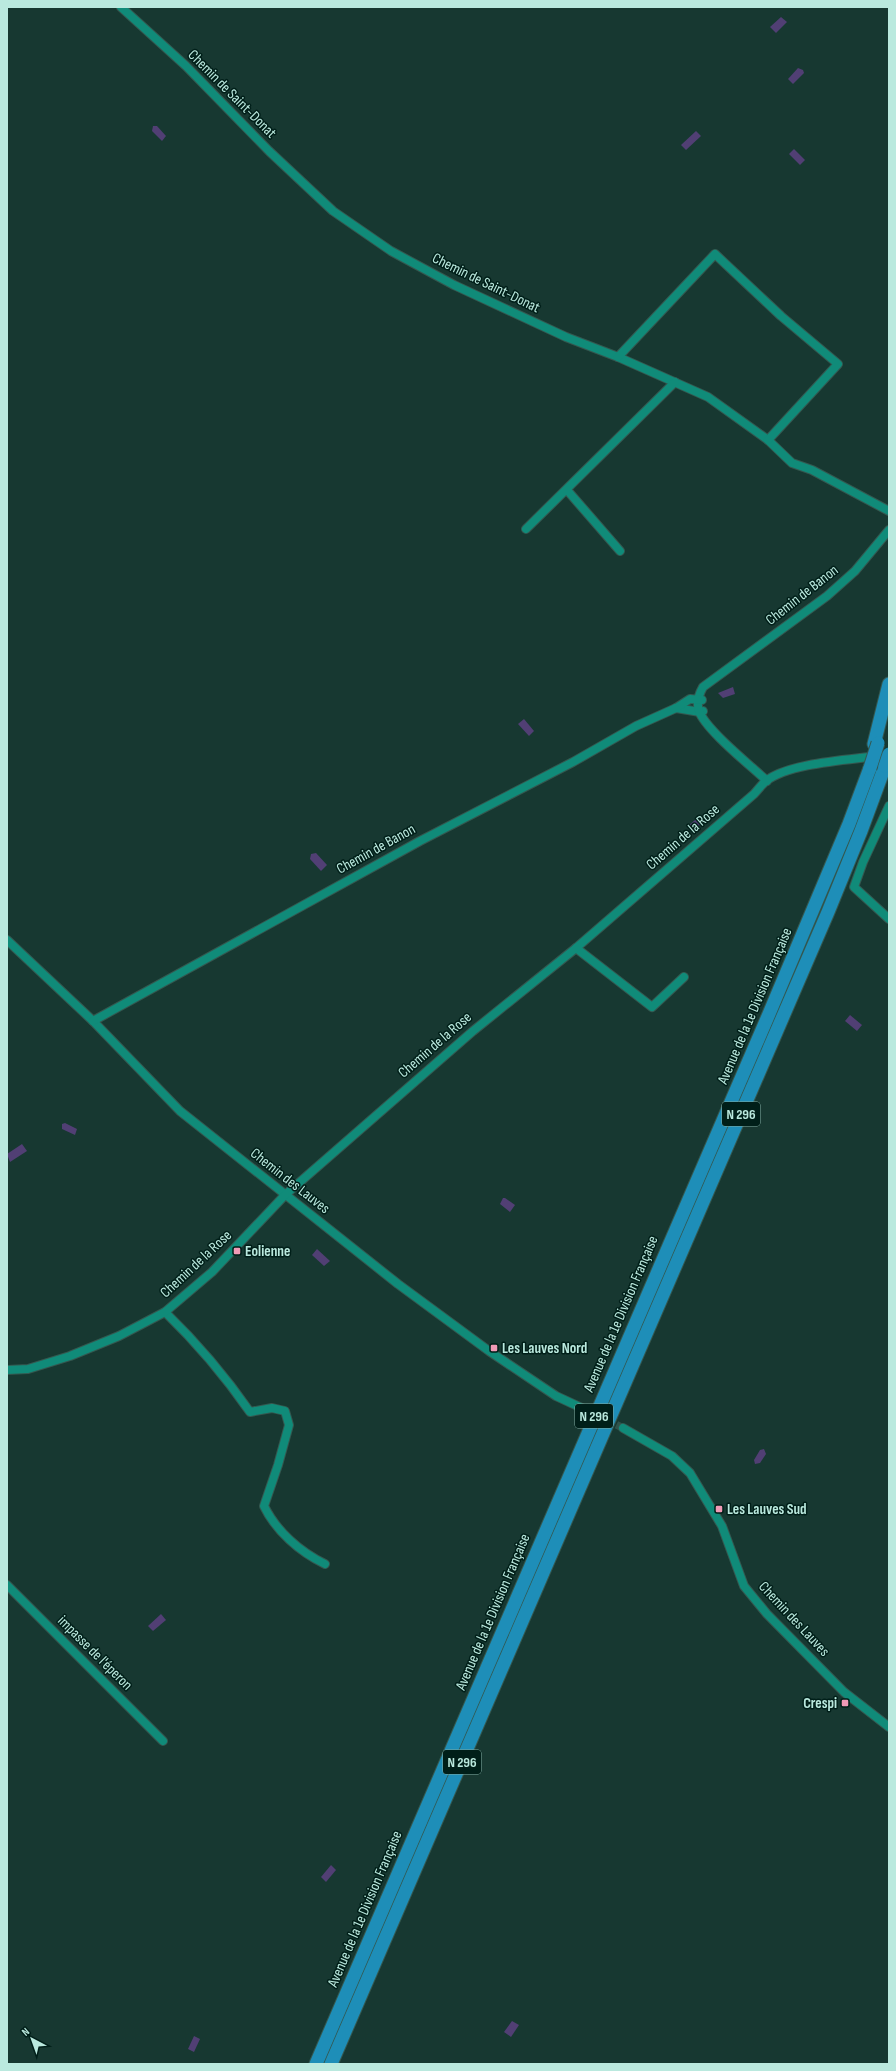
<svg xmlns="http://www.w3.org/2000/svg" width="896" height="2071" font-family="'Sofia Sans Condensed',sans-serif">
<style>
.water{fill:#513f74}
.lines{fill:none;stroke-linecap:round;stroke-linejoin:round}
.minor-tunnel{stroke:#2f534b;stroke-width:8;stroke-dasharray:8 4;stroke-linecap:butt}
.minor-casing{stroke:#345850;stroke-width:10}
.trunk-casing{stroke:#345850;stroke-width:15}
.minor{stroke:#108b79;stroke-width:8}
.trunk{stroke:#1e8eb8;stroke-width:13}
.trunk-bridge-casing{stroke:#345850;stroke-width:15;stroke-linecap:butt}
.trunk-bridge{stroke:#1e8eb8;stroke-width:13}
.poi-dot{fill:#f09ab6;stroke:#001f19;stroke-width:1.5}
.labels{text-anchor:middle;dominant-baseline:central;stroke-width:3;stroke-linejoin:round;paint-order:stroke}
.shield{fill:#001f19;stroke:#82aca3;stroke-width:1}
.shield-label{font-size:14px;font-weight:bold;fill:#bae9de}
.street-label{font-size:15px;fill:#bae9de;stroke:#001f19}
.poi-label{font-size:15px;font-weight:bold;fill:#bae9de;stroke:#001f19;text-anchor:start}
</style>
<rect width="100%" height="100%" fill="#173831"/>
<g class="water">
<path d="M781,17L787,22L776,33L770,27Z"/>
<path d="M798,68L803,70L804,73L793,84L788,79Z"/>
<path d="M153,126H157L166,136L162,141L152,131Z"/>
<path d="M696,131L701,136L686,150L681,145Z"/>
<path d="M794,149L805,160L800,165L789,154Z"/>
<path d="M733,687L735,694L723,698L718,693Z"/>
<path d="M524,719L534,731L529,736L518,724Z"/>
<path d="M700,816L705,821L693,830L690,829L689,825Z"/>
<path d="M316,853L327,865L321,871L310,859L311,854Z"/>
<path d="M850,1015L862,1025L857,1031L845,1021Z"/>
<path d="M65,1123L77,1129L75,1135L62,1129V1124Z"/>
<path d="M22,1144L27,1151L10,1162L7,1154Z"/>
<path d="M503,1198H505L515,1205L510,1212L500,1204Z"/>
<path d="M317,1249L330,1261L324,1266L312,1255Z"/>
<path d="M764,1449L766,1454L760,1463L755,1464L754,1460L760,1450Z"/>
<path d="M161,1614L166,1620L153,1631L148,1626Z"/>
<path d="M331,1865L336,1870L326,1882L321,1877Z"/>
<path d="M512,2021L519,2025L511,2037L504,2032Z"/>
<path d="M194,2036L200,2039L194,2052L188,2049Z"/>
</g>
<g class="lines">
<path class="minor-tunnel" d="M584,1409L623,1428"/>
<defs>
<g id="minor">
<path d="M121,7L186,66L269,151L333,211L391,251L454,285L566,337L618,357L708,397L768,440L792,463L812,470L889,511"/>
<path d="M618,357L715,254L781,316L838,364L768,440"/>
<path d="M567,490L620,551"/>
<path d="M526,529L675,382"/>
<path d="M676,708L700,712L703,711"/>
<path d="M767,781C750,765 706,730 699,711C696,702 699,694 703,687L827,596L855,571L889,530"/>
<path d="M889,806L863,862L854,887L889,919"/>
<path d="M7,940L93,1021L180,1111L398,1284L489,1351L556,1396L584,1409"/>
<path d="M576,948L652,1007L684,977"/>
<path d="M93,1021L420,841L573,762L636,726L676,708L690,699L702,700"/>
<path d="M165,1312C197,1343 225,1376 250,1412L272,1408L285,1411L289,1425L278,1465L264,1506C276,1531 300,1552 325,1564"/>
<path d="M7,1370L28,1369L70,1356L119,1336L165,1312L212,1272L285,1195L473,1031L576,948L754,794C758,790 762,784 766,781C789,763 848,760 877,756"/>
<path d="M623,1428L672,1456L690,1473L722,1526L744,1586L767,1614L844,1692L889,1727"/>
<path d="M7,1585L163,1741"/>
</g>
<g id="trunk">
<path d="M874,744L889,684"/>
<path d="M316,2064L769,1014L849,824L870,768"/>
<path d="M331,2064L828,912L861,831L885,766"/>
</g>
</defs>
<use href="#minor" class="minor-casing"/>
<use href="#trunk" class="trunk-casing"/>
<use href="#minor" class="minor"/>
<use href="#trunk" class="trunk"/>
<defs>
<g id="trunk-bridge">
<path d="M885,766L889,754"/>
<path d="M870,768L878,743"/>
</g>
</defs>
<use href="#trunk-bridge" class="trunk-bridge-casing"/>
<use href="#trunk-bridge" class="trunk-bridge"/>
</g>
<g class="poi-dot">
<rect x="233" y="1247" width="8" height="8" rx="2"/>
<rect x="490" y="1344" width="8" height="8" rx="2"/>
<rect x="715" y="1505" width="8" height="8" rx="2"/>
<rect x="841" y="1699" width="8" height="8" rx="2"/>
</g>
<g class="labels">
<g class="shield">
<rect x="722" y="1102" width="38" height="24" rx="3"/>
<rect x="575" y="1404" width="38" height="24" rx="3"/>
<rect x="443" y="1750" width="38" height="24" rx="3"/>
</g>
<g class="shield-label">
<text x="741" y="1114">N 296</text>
<text x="594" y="1416">N 296</text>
<text x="462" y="1762">N 296</text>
</g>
<g class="street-label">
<text transform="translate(232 94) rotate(45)">Chemin de Saint-Donat</text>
<text transform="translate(486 283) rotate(26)">Chemin de Saint-Donat</text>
<text transform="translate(802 595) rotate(-38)">Chemin de Banon</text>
<text transform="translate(683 837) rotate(-41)">Chemin de la Rose</text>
<text transform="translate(376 849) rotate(-29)">Chemin de Banon</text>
<text transform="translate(755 1006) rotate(-67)">Avenue de la 1e Division Française</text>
<text transform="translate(435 1045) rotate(-41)">Chemin de la Rose</text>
<text transform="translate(290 1181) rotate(38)">Chemin des Lauves</text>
<text transform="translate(196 1264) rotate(-43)">Chemin de la Rose</text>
<text transform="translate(621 1314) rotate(-67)">Avenue de la 1e Division Française</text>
<text transform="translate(493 1612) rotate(-67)">Avenue de la 1e Division Française</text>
<text transform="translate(794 1619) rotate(47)">Chemin des Lauves</text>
<text transform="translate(95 1653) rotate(45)">impasse de l'éperon</text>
<text transform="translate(365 1909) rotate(-67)">Avenue de la 1e Division Française</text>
</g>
<g class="poi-label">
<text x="245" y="1251">Eolienne</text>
<text x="502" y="1348">Les Lauves Nord</text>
<text x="727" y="1509">Les Lauves Sud</text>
<text x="837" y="1703" text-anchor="end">Crespi</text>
</g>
</g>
<rect width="896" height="2071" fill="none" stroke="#bae9de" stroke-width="16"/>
<g transform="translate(32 2039) rotate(319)" stroke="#001f19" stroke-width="3" paint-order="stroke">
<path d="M0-3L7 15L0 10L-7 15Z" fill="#bae9de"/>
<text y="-6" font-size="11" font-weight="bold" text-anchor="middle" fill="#bae9de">N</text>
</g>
</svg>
